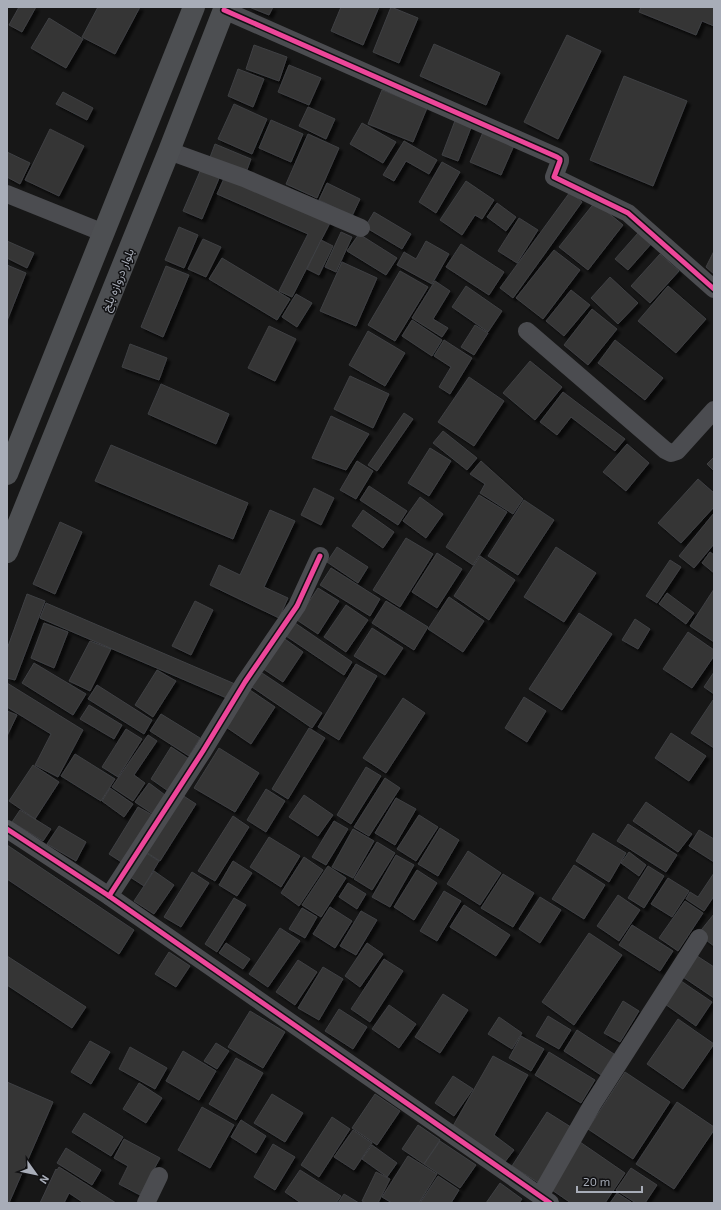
<svg xmlns="http://www.w3.org/2000/svg" width="721" height="1210" font-family="'Exo 2',Vazirmatn,sans-serif">
<style>
.building{fill:#353536;stroke:#3f4043;filter:url(#shadow)}
.lines{fill:none;stroke-linecap:round;stroke-linejoin:round}
.minor{stroke:#4b4c50;stroke-width:18}
.primary{stroke:#4d4f52;stroke-width:22}
.cycleway-casing{stroke:#111113;stroke-width:8}
.cycleway{stroke:#ed469a;stroke-width:5}
.labels{text-anchor:middle;dominant-baseline:central;stroke-width:3;stroke-linejoin:round;paint-order:stroke}
.street-label{font-size:12px;fill:#a8adb8;stroke:#111113}
</style>
<defs>
<filter id="shadow"><feDropShadow dx="3.5" dy="3.5" stdDeviation="1" flood-color="#0009"/></filter>
</defs>
<rect width="100%" height="100%" fill="#171717"/>
<g class="building">
<path d="M19,7H36L22,32L9,25Z"/>
<path d="M98,7H140L115,54L82,37Z"/>
<path d="M249,7H273L269,15Z"/>
<path d="M341,7H379L363,45L331,31Z"/>
<path d="M391,7L418,18L399,63L373,52Z"/>
<path d="M641,7H714V26L702,21L696,35L639,12Z"/>
<path d="M49,18L83,39L66,68L31,48Z"/>
<path d="M567,35L601,51L558,139L524,122Z"/>
<path d="M434,44L500,73L486,105L420,76Z"/>
<path d="M254,45L287,57L279,81L246,69Z"/>
<path d="M289,65L321,78L309,105L278,92Z"/>
<path d="M238,69L264,79L253,107L228,96Z"/>
<path d="M624,76L687,101L653,186L590,160Z"/>
<path d="M382,90L427,108L413,142L368,124Z"/>
<path d="M63,92L93,108L87,120L56,104Z"/>
<path d="M234,104L267,119L252,154L218,139Z"/>
<path d="M308,107L335,119L326,139L299,126Z"/>
<path d="M456,118L472,125L458,161L442,155Z"/>
<path d="M271,120L303,134L291,162L259,148Z"/>
<path d="M362,123L396,142L383,163L350,144Z"/>
<path d="M50,129L84,146L59,196L25,180Z"/>
<path d="M484,130L515,143L501,175L470,162Z"/>
<path d="M308,134L339,148L317,198L286,184Z"/>
<path d="M404,141L437,160L429,174L406,161L394,181L383,175Z"/>
<path d="M215,144L251,159L245,175L209,160Z"/>
<path d="M7,152L30,163L20,184L7,177Z"/>
<path d="M442,162L460,172L436,213L419,202Z"/>
<path d="M201,169L220,176L202,219L183,211Z"/>
<path d="M226,174L331,221L292,297L279,291L308,234L217,194Z"/>
<path d="M466,181L494,200L482,219L475,215L462,235L440,220Z"/>
<path d="M327,183L360,199L352,216L319,200Z"/>
<path d="M570,192L582,202L513,298L500,288Z"/>
<path d="M595,202L623,225L588,270L559,247Z"/>
<path d="M497,203L516,217L506,231L487,217Z"/>
<path d="M374,212L411,234L402,249L365,227Z"/>
<path d="M519,218L538,230L517,263L498,251Z"/>
<path d="M179,227L198,235L184,268L165,260Z"/>
<path d="M341,232L352,237L336,272L325,267Z"/>
<path d="M638,233L651,244L628,270L615,259Z"/>
<path d="M359,234L397,258L386,275L347,251Z"/>
<path d="M203,239L221,247L206,277L188,269Z"/>
<path d="M321,240L333,246L319,275L307,269Z"/>
<path d="M7,241L34,253L27,268L7,258Z"/>
<path d="M426,241L449,254L432,284L397,265L404,252L416,259Z"/>
<path d="M461,244L504,272L489,295L446,267Z"/>
<path d="M554,250L580,270L543,319L516,298Z"/>
<path d="M714,251V274L706,267Z"/>
<path d="M660,254L679,271L650,303L631,286Z"/>
<path d="M222,258L290,299L277,320L209,279Z"/>
<path d="M342,262L377,278L356,326L320,311Z"/>
<path d="M7,265L26,273L7,321Z"/>
<path d="M166,266L189,275L163,337L141,327Z"/>
<path d="M400,271L428,287L395,341L368,325Z"/>
<path d="M610,277L638,303L618,324L591,298Z"/>
<path d="M435,281L450,291L433,319L448,328L442,337L412,318Z"/>
<path d="M466,286L502,311L488,332L452,307Z"/>
<path d="M668,286L706,319L676,353L638,321Z"/>
<path d="M571,290L590,305L564,336L546,321Z"/>
<path d="M296,294L312,303L297,327L282,317Z"/>
<path d="M592,309L617,329L588,365L564,345Z"/>
<path d="M412,320L442,340L432,356L402,336Z"/>
<path d="M475,325L488,333L474,355L461,347Z"/>
<path d="M269,326L296,339L275,381L248,368Z"/>
<path d="M368,331L405,353L385,386L349,365Z"/>
<path d="M444,340L472,358L450,394L439,387L451,367L434,356Z"/>
<path d="M615,340L663,378L645,400L598,363Z"/>
<path d="M130,344L167,358L159,380L122,367Z"/>
<path d="M530,361L562,387L535,420L503,393Z"/>
<path d="M350,376L389,394L373,428L334,409Z"/>
<path d="M469,377L504,401L474,446L438,422Z"/>
<path d="M161,384L229,414L216,444L148,414Z"/>
<path d="M563,392L625,439L615,451L571,417L557,435L540,422Z"/>
<path d="M404,413L413,419L377,471L368,465Z"/>
<path d="M331,416L369,434L346,470L312,458Z"/>
<path d="M443,431L477,458L467,470L433,443Z"/>
<path d="M627,444L649,463L626,491L603,472Z"/>
<path d="M111,445L248,503L233,539L95,481Z"/>
<path d="M430,448L451,461L429,496L408,483Z"/>
<path d="M714,457V471L707,464Z"/>
<path d="M357,461L373,471L356,499L340,490Z"/>
<path d="M481,461L523,499L513,514L480,493L485,484L470,474Z"/>
<path d="M698,479L714,493V507L681,543L658,523Z"/>
<path d="M369,486L407,511L398,525L360,500Z"/>
<path d="M314,488L334,498L321,525L301,515Z"/>
<path d="M479,495L507,512L473,565L446,547Z"/>
<path d="M420,497L443,514L426,538L403,521Z"/>
<path d="M524,500L554,520L518,575L488,556Z"/>
<path d="M270,510L295,521L264,587L288,598L279,618L210,585L219,565L240,575Z"/>
<path d="M363,510L394,532L383,548L352,526Z"/>
<path d="M714,513V544L694,568L679,556Z"/>
<path d="M60,522L82,532L55,594L33,584Z"/>
<path d="M406,538L433,554L400,607L373,590Z"/>
<path d="M337,547L368,567L358,583L327,562Z"/>
<path d="M556,547L596,573L564,622L524,597Z"/>
<path d="M710,552L714,555V573L702,563Z"/>
<path d="M437,553L462,569L437,608L412,592Z"/>
<path d="M480,556L515,580L489,620L454,596Z"/>
<path d="M670,560L681,567L657,603L646,596Z"/>
<path d="M331,568L380,599L370,616L320,585Z"/>
<path d="M318,588L339,601L318,634L297,620Z"/>
<path d="M714,589V642L690,626Z"/>
<path d="M667,593L694,613L686,624L659,604Z"/>
<path d="M27,594L45,601L15,680L7,678V649Z"/>
<path d="M449,597L484,621L463,652L428,629Z"/>
<path d="M195,601L213,610L191,655L172,646Z"/>
<path d="M386,601L428,627L414,650L372,623Z"/>
<path d="M46,603L235,684L229,699L40,618Z"/>
<path d="M346,605L368,620L346,652L324,637Z"/>
<path d="M579,613L612,634L562,710L529,689Z"/>
<path d="M635,619L650,629L638,649L622,640Z"/>
<path d="M44,623L68,632L54,668L31,658Z"/>
<path d="M295,623L352,662L344,675L286,636Z"/>
<path d="M372,628L403,648L385,675L354,656Z"/>
<path d="M688,632L714,650V656L692,688L663,669Z"/>
<path d="M282,637L303,652L283,682L262,668Z"/>
<path d="M90,641L111,649L90,691L69,681Z"/>
<path d="M34,663L86,694L73,715L22,683Z"/>
<path d="M356,664L377,676L339,740L318,727Z"/>
<path d="M157,670L176,681L153,717L135,705Z"/>
<path d="M259,671L322,713L312,728L249,685Z"/>
<path d="M714,672V694L704,687Z"/>
<path d="M7,683L83,730L58,777L35,765L51,734L7,707Z"/>
<path d="M97,685L152,720L144,734L88,699Z"/>
<path d="M247,688L275,707L251,744L223,725Z"/>
<path d="M524,697L546,711L527,742L505,728Z"/>
<path d="M403,698L425,713L386,773L363,758Z"/>
<path d="M713,700L714,701V748L691,733Z"/>
<path d="M89,705L122,725L114,739L80,719Z"/>
<path d="M7,711L17,715L7,736Z"/>
<path d="M161,714L200,738L189,756L150,731Z"/>
<path d="M309,728L325,738L288,799L272,789Z"/>
<path d="M126,729L142,739L118,777L102,767Z"/>
<path d="M671,733L706,756L689,781L655,758Z"/>
<path d="M148,735L157,741L134,775L145,783L133,801L112,787Z"/>
<path d="M171,747L192,761L171,793L151,779Z"/>
<path d="M219,748L259,773L235,812L194,788Z"/>
<path d="M75,754L115,779L101,801L61,776Z"/>
<path d="M33,765L59,782L35,819L9,801Z"/>
<path d="M366,767L381,776L351,824L337,815Z"/>
<path d="M385,778L400,788L369,836L354,827Z"/>
<path d="M149,783L169,798L156,816L135,802Z"/>
<path d="M110,788L133,804L124,817L102,801Z"/>
<path d="M266,789L285,801L266,832L247,820Z"/>
<path d="M182,795L196,804L160,861L146,852Z"/>
<path d="M304,795L333,815L318,836L289,817Z"/>
<path d="M396,798L416,809L395,845L375,833Z"/>
<path d="M646,802L692,834L678,852L633,821Z"/>
<path d="M138,807L156,817L126,865L109,854Z"/>
<path d="M20,810L51,829L43,841L12,822Z"/>
<path d="M419,815L438,827L416,861L397,849Z"/>
<path d="M233,816L249,827L215,881L198,871Z"/>
<path d="M334,821L348,829L326,865L312,857Z"/>
<path d="M628,824L677,855L666,872L617,841Z"/>
<path d="M59,826L86,842L76,861L47,844Z"/>
<path d="M440,828L459,840L438,876L418,864Z"/>
<path d="M353,829L374,841L353,878L332,867Z"/>
<path d="M699,830L714,839V862L689,846Z"/>
<path d="M593,833L626,853L609,882L576,861Z"/>
<path d="M269,837L300,856L281,887L250,867Z"/>
<path d="M377,842L395,853L372,890L354,879Z"/>
<path d="M7,845L134,930L119,954L7,879Z"/>
<path d="M143,851L159,861L144,886L127,875Z"/>
<path d="M468,851L501,873L480,905L447,884Z"/>
<path d="M629,852L646,865L639,876L621,863Z"/>
<path d="M396,855L414,865L390,907L372,897Z"/>
<path d="M304,857L323,870L299,906L281,893Z"/>
<path d="M233,861L252,873L237,896L219,885Z"/>
<path d="M574,865L605,885L584,919L552,899Z"/>
<path d="M328,866L346,878L321,917L302,905Z"/>
<path d="M648,866L664,876L644,908L628,898Z"/>
<path d="M417,870L437,883L414,920L394,907Z"/>
<path d="M154,871L174,885L154,914L134,901Z"/>
<path d="M192,872L209,883L181,927L164,917Z"/>
<path d="M714,873V896L704,911L686,899L690,892L698,897Z"/>
<path d="M503,874L534,893L513,927L481,908Z"/>
<path d="M668,878L689,891L672,917L651,904Z"/>
<path d="M348,883L366,894L357,909L339,897Z"/>
<path d="M444,891L461,901L437,941L420,931Z"/>
<path d="M618,895L640,910L619,941L597,926Z"/>
<path d="M540,897L561,910L540,943L519,929Z"/>
<path d="M234,898L246,905L217,952L205,944Z"/>
<path d="M685,901L703,913L678,951L659,938Z"/>
<path d="M464,905L510,935L496,956L450,927Z"/>
<path d="M330,907L352,921L335,948L313,934Z"/>
<path d="M302,908L317,917L305,938L289,929Z"/>
<path d="M361,911L377,920L356,955L340,946Z"/>
<path d="M714,914V946L698,934Z"/>
<path d="M632,925L673,951L660,971L619,945Z"/>
<path d="M280,928L300,941L268,987L249,974Z"/>
<path d="M589,933L622,955L574,1025L542,1002Z"/>
<path d="M226,943L250,959L243,969L219,953Z"/>
<path d="M367,943L383,954L360,987L345,976Z"/>
<path d="M169,952L190,966L176,987L155,974Z"/>
<path d="M694,954L714,967V998L680,975Z"/>
<path d="M7,956L86,1007L72,1028L7,985Z"/>
<path d="M384,959L403,971L370,1022L351,1009Z"/>
<path d="M298,960L317,972L295,1005L276,992Z"/>
<path d="M323,967L343,979L319,1020L298,1008Z"/>
<path d="M681,981L712,1002L696,1026L665,1004Z"/>
<path d="M443,994L468,1010L440,1053L415,1037Z"/>
<path d="M623,1001L639,1011L620,1042L604,1033Z"/>
<path d="M389,1005L416,1024L399,1048L372,1029Z"/>
<path d="M339,1009L367,1027L353,1049L325,1031Z"/>
<path d="M250,1011L285,1032L263,1068L228,1047Z"/>
<path d="M548,1016L571,1030L559,1049L536,1036Z"/>
<path d="M499,1017L522,1033L512,1049L488,1034Z"/>
<path d="M678,1019L714,1044L683,1089L647,1064Z"/>
<path d="M577,1030L614,1054L601,1075L564,1051Z"/>
<path d="M521,1036L544,1049L531,1071L509,1058Z"/>
<path d="M90,1041L110,1052L91,1084L71,1072Z"/>
<path d="M216,1043L229,1051L217,1069L204,1061Z"/>
<path d="M130,1047L167,1068L155,1089L119,1069Z"/>
<path d="M183,1051L216,1071L199,1100L166,1081Z"/>
<path d="M549,1052L595,1080L581,1103L535,1075Z"/>
<path d="M493,1056L528,1075L494,1135L514,1150L504,1163L453,1126Z"/>
<path d="M236,1058L263,1073L236,1120L209,1104Z"/>
<path d="M625,1072L670,1102L633,1159L588,1129Z"/>
<path d="M453,1076L473,1089L454,1116L435,1103Z"/>
<path d="M7,1082L53,1102L9,1203H7Z"/>
<path d="M139,1083L162,1098L146,1123L123,1109Z"/>
<path d="M272,1094L303,1113L285,1142L254,1123Z"/>
<path d="M375,1094L400,1111L377,1145L352,1128Z"/>
<path d="M677,1102L714,1127V1130L674,1189L636,1164Z"/>
<path d="M202,1107L234,1125L210,1168L178,1150Z"/>
<path d="M547,1112L574,1129L539,1183L512,1166Z"/>
<path d="M84,1113L123,1137L111,1156L72,1132Z"/>
<path d="M332,1117L350,1129L319,1177L301,1165Z"/>
<path d="M241,1120L266,1136L256,1153L231,1137Z"/>
<path d="M418,1125L440,1140L424,1164L402,1149Z"/>
<path d="M353,1130L372,1143L354,1170L334,1157Z"/>
<path d="M124,1139L160,1158L140,1195L119,1184L128,1166L114,1158Z"/>
<path d="M440,1141L476,1165L460,1188L424,1164Z"/>
<path d="M580,1142L625,1173L605,1203H571L549,1188Z"/>
<path d="M273,1144L295,1157L275,1190L254,1177Z"/>
<path d="M372,1145L397,1163L387,1177L362,1159Z"/>
<path d="M66,1148L101,1170L92,1185L57,1163Z"/>
<path d="M408,1156L437,1174L419,1203H392L382,1197Z"/>
<path d="M59,1167L116,1203H84L69,1193L64,1203H40L56,1169L57,1170Z"/>
<path d="M631,1168L657,1185L645,1203H636L616,1190Z"/>
<path d="M300,1170L341,1196L336,1203H301L285,1192Z"/>
<path d="M376,1172L390,1179L378,1203H366L362,1201Z"/>
<path d="M438,1176L459,1190L451,1203H420Z"/>
<path d="M500,1183L522,1199L519,1203H486Z"/>
<path d="M617,1193L631,1202L630,1203H610Z"/>
<path d="M344,1194L359,1203H338Z"/>
</g>
<g class="lines">
<g class="minor">
<path d="M224,10L557,157L560,159V161L554,177L628,213L714,289"/>
<path d="M169,151L244,178L361,228"/>
<path d="M7,194L104,233"/>
<path d="M527,331L665,450L671,453L677,451L714,410"/>
<path d="M7,829L109,896L550,1203"/>
<path d="M109,896L203,751L245,682L297,606L320,556"/>
<path d="M540,1196L592,1105L699,938"/>
<path d="M146,1203L159,1176"/>
</g>
<g class="primary">
<path d="M7,474L194,7"/>
<path d="M7,552L169,151L225,7"/>
</g>
<defs>
<g id="cycleway">
<path d="M224,10L557,157L560,159V161L554,177L628,213L714,289"/>
<path d="M7,829L109,896L550,1203"/>
<path d="M109,896L203,751L245,682L297,606L320,556"/>
</g>
</defs>
<use href="#cycleway" class="cycleway-casing"/>
<use href="#cycleway" class="cycleway"/>
</g>
<g class="labels">
<g class="street-label">
<text transform="translate(117 280) rotate(-68)">بلوار دروازه بلخ</text>
</g>
</g>
<rect width="721" height="1210" fill="none" stroke="#a8adb8" stroke-width="16"/>
<g transform="translate(36 1174) rotate(123)" stroke="#111113" stroke-width="3" paint-order="stroke">
<path d="M0-3L7 15L0 10L-7 15Z" fill="#a8adb8"/>
<text y="-6" font-size="11" font-weight="bold" text-anchor="middle" fill="#a8adb8">N</text>
</g>
<path d="M577 1186v6h65v-6" fill="none" stroke="#a8adb8" stroke-width="2"/>
<text x="583" y="1186" font-size="12" fill="#a8adb8" stroke="#111113" stroke-width="3" paint-order="stroke">20 m</text>
</svg>
